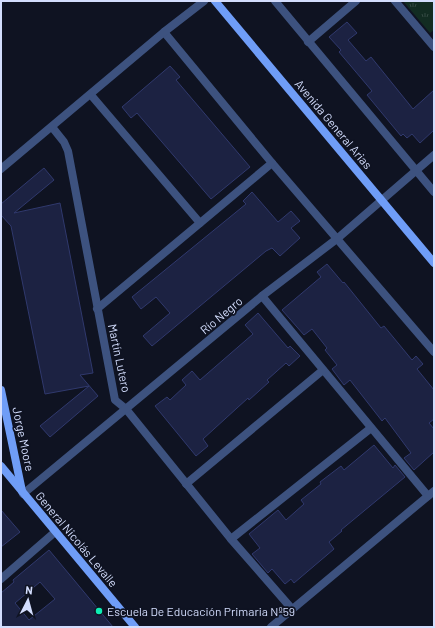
<svg xmlns="http://www.w3.org/2000/svg" width="435" height="628" font-family="Barlow,sans-serif">
<style>
.park{fill:url(#park-tufts)}
.building{fill:#1c2242;stroke:#30396d;fill-rule:evenodd}
.lines{fill:none;stroke-linecap:round;stroke-linejoin:round}
.street{stroke:#3d527f;stroke-width:8}
.secondary{stroke:#6f9df7;stroke-width:8}
.poi-dot{fill:#0deeb4;stroke:#0f1322;stroke-width:1.5}
.labels{text-anchor:middle;dominant-baseline:central;stroke-width:3.5;stroke-linejoin:round;paint-order:stroke}
.street-label{font-size:12px;fill:#d3ddfd;stroke:#0f1322}
.poi-label{font-size:12px;fill:#d3ddfd;stroke:#0f1322;text-anchor:start}
</style>
<defs>
<pattern id="park-tufts" width="24" height="20" patternUnits="userSpaceOnUse"><rect width="24" height="20" fill="#122c22"/><path d="M3 7l-1-3M5 7V3M7 7l1-3M15 17l-1-3M17 17v-4M19 17l1-3" fill="none" stroke="#344a43"/></pattern>
</defs>
<rect width="100%" height="100%" fill="#0f1322"/>
<path class="park" d="M403,1H434V30L430,33Z"/>
<g class="building">
<path d="M347,22L357,33L348,40L366,61L371,57L413,109L434,90V130L420,143L412,134L407,138L403,134L401,136L367,95L372,91L339,52L341,50L329,37Z"/>
<path d="M170,66L180,77L176,80L250,167L211,199L137,113L131,118L122,107Z"/>
<path d="M44,168L54,180L14,213L60,203L93,373L80,375L98,396L50,437L40,426L89,386L45,394L11,226L1,215V204Z"/>
<path d="M252,192L278,222L291,211L300,221L291,228L300,238L280,256L272,248L266,251L152,346L143,336L170,313L156,297L141,309L132,297L246,204L243,201Z"/>
<path d="M327,264L343,283L344,282L381,328L384,326L412,360L416,356L423,364L417,369L434,390V419L429,423L434,429V452L414,470L404,458L411,453L385,418L382,421L350,380L344,385L332,369L337,365L325,350L327,348L312,329L304,335L282,310L321,277L317,272Z"/>
<path d="M258,313L288,348L290,346L300,356L289,366L286,363L267,380L269,382L249,400L248,398L203,439L208,446L196,456L155,406L167,397L170,400L186,385L182,380L192,371L200,380L253,334L245,325Z"/>
<path d="M374,445L393,468L395,465L405,477L341,530L342,531L329,542L334,549L294,583L291,579L285,584L272,569L268,573L252,554L260,548L249,534L278,510L286,520L304,504L301,500L321,484L320,482L341,466L344,470Z"/>
<path d="M1,510L20,532L1,547Z"/>
<path d="M49,550L74,580L113,627H1V593L14,582L13,580ZM40,582L55,599L29,620L15,603Z"/>
</g>
<g class="lines">
<g class="street">
<path d="M275,1L434,192"/>
<path d="M395,1L434,47"/>
<path d="M164,32L272,163L434,352"/>
<path d="M308,42L356,1"/>
<path d="M91,95L200,223"/>
<path d="M52,127L64,142L68,151L115,400L126,409L231,539L292,609"/>
<path d="M1,169L164,32L204,1"/>
<path d="M262,296L428,496"/>
<path d="M97,309L272,163"/>
<path d="M186,484L323,370"/>
<path d="M23,494L262,296L338,238L434,155"/>
<path d="M231,539L371,428"/>
<path d="M1,579L55,532"/>
<path d="M271,627L434,491"/>
</g>
<g class="secondary">
<path d="M215,1L434,263"/>
<path d="M1,390L22,491"/>
<path d="M1,466L135,627"/>
</g>
</g>
<circle class="poi-dot" cx="99" cy="611" r="4"/>
<g class="labels">
<g class="street-label">
<text transform="translate(334 124) rotate(50)">Avenida General Arias</text>
<text transform="translate(221 315) rotate(-40)">Río Negro</text>
<text transform="translate(120 358) rotate(78)">Martín Lutero</text>
<text transform="translate(24 439) rotate(78)">Jorge Moore</text>
<text transform="translate(77 539) rotate(50)">General Nicolás Levalle</text>
</g>
<g class="poi-label">
<text x="107" y="611">Escuela De Educación Primaria Nº59</text>
</g>
</g>
<rect width="435" height="628" fill="none" stroke="#d3ddfd" stroke-width="4"/>
<g transform="translate(28 600) rotate(6)" stroke="#0f1322" stroke-width="3" paint-order="stroke">
<path d="M0-3L7 15L0 10L-7 15Z" fill="#d3ddfd"/>
<text y="-6" font-size="11" font-weight="bold" text-anchor="middle" fill="#d3ddfd">N</text>
</g>
</svg>
